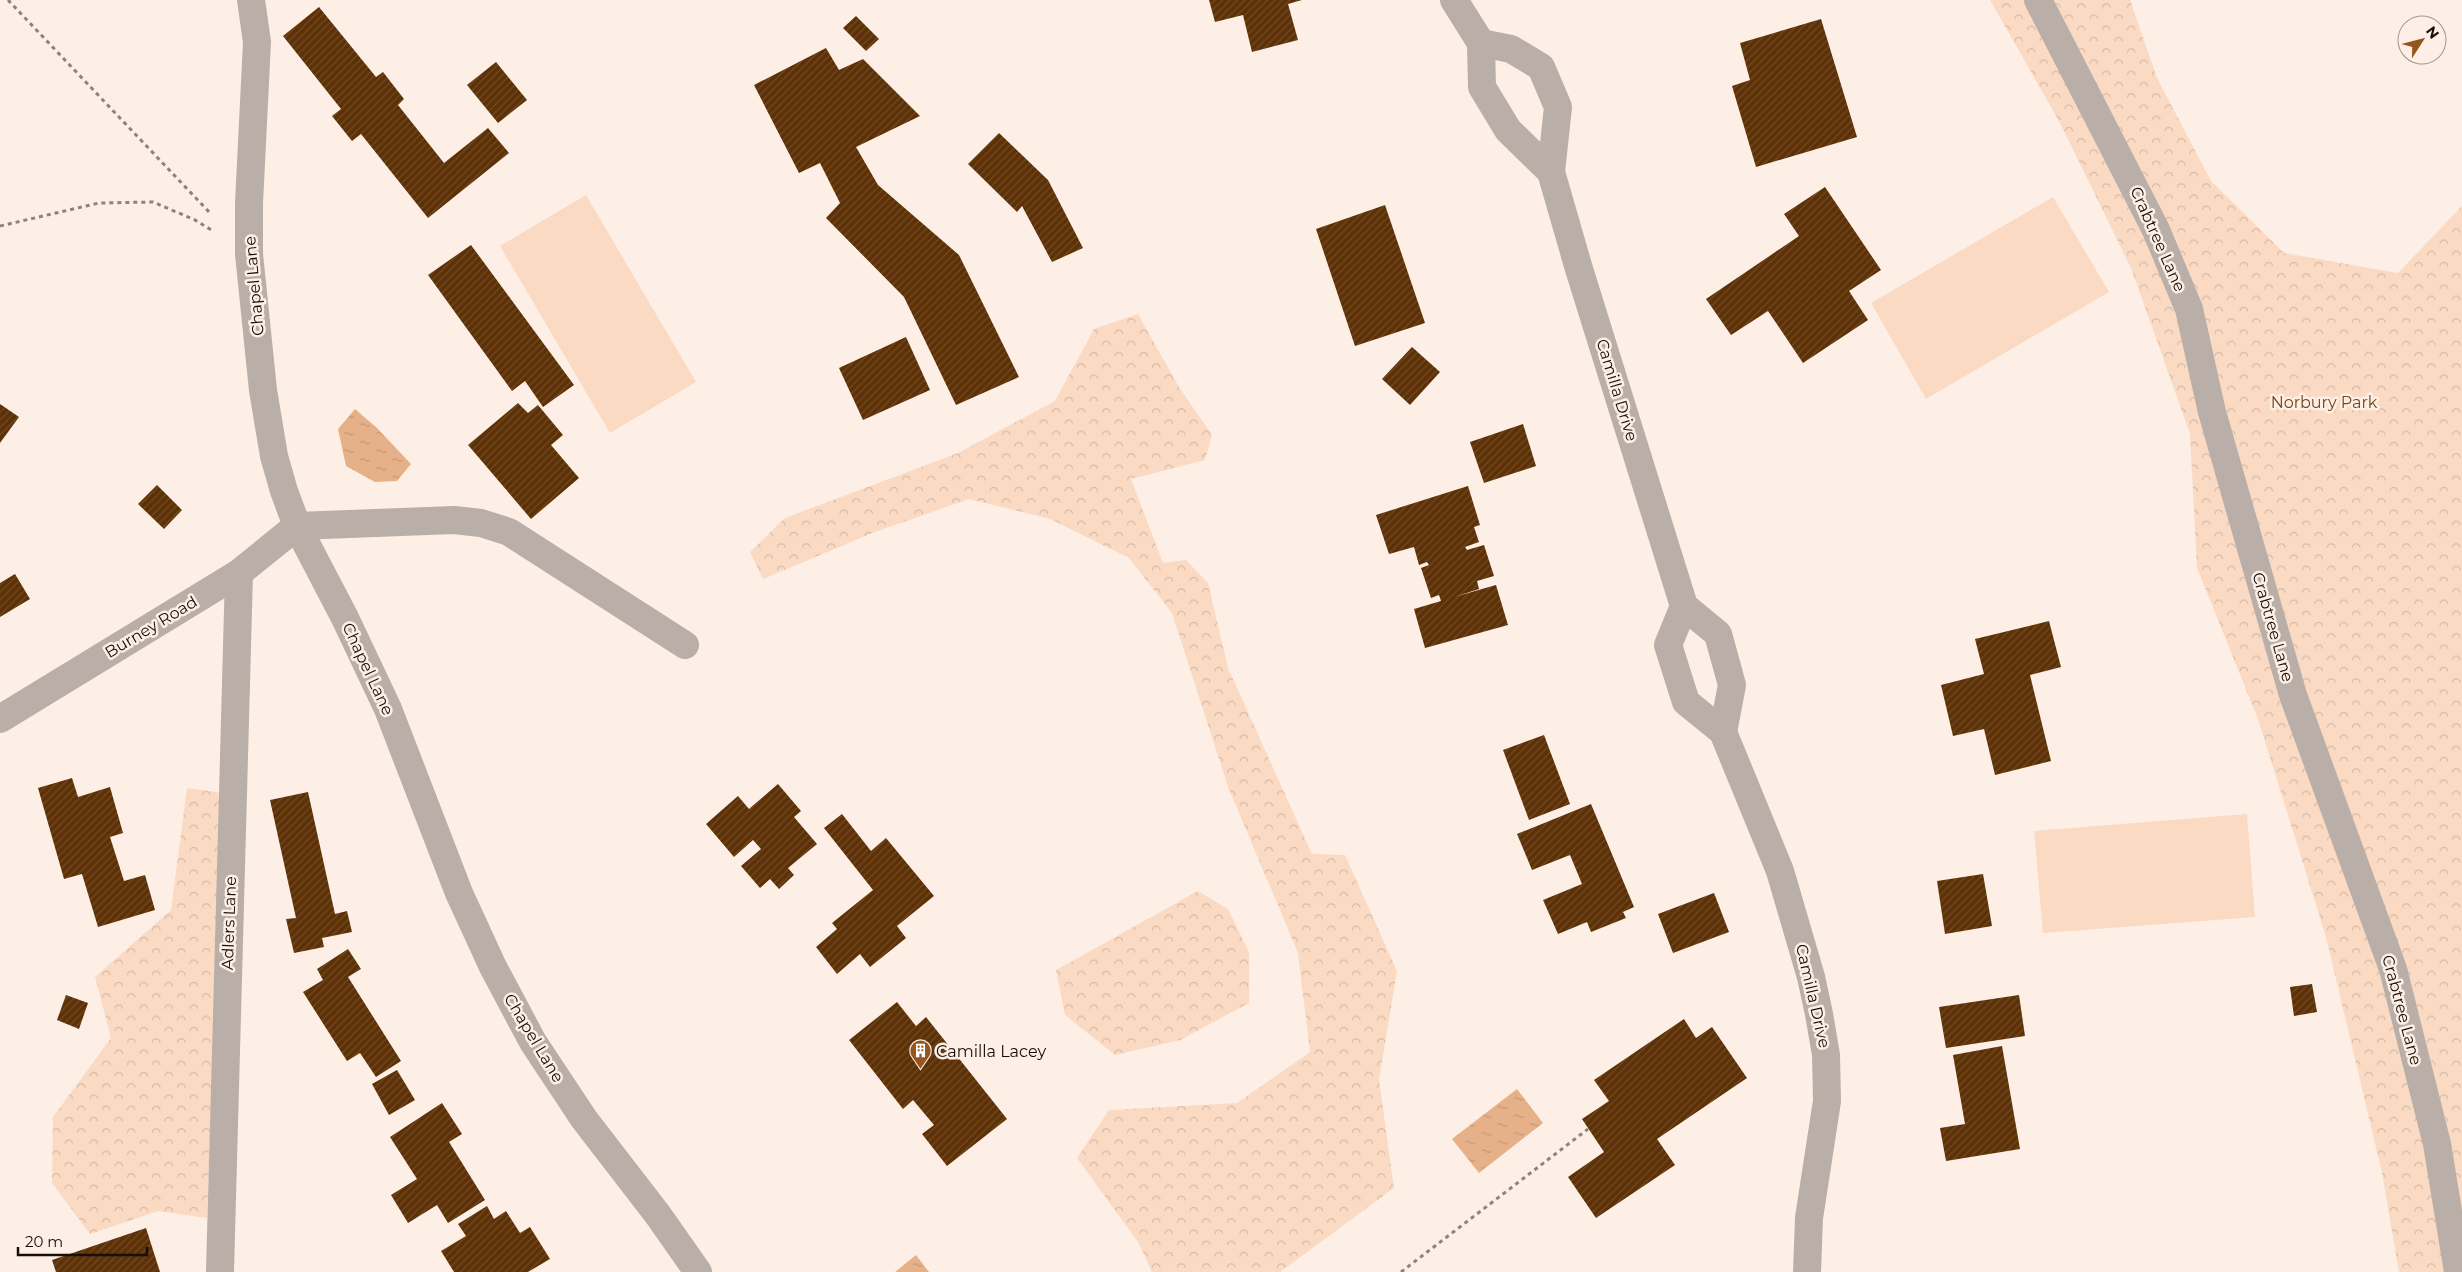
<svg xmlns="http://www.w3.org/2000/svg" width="2462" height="1272" font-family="Montserrat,sans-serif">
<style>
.forest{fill:url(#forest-crowns)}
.pitch{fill:#fbdac3}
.water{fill:url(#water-ripples)}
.building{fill:url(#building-hatch)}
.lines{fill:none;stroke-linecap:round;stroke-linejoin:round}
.path{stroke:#8e837b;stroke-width:3;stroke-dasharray:4 4;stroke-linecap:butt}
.minor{stroke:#b9afa8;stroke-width:28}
.labels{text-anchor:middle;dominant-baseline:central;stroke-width:5;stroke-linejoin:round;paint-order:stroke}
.street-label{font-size:16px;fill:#160e09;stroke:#fdefe5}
.park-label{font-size:16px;fill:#774418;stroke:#fdefe5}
.poi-label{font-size:16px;fill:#160e09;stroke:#fdefe5;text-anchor:start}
</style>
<defs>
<pattern id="forest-crowns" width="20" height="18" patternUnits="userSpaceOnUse" patternTransform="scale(1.25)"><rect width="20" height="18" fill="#fbdac3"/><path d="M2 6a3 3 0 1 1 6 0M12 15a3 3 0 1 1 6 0" fill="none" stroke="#d6baa6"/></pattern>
<pattern id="water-ripples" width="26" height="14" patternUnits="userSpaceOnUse" patternTransform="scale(1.25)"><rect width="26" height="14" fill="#e6b189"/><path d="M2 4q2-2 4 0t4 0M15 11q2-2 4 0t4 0" fill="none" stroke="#c59775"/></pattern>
<pattern id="building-hatch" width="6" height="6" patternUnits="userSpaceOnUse" patternTransform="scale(1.25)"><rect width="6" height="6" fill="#5d3005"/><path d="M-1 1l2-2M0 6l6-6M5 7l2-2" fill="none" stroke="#6f4b28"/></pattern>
</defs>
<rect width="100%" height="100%" fill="#fdefe5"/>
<g class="forest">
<path d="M1990,0H2130L2157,78L2211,181L2284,253L2398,273L2462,206V1272H2399L2382,1173L2326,937L2258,719L2197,568L2190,434L2131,268L2060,123Z"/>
<path d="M1138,314L1179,387L1212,435L1205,460L1131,479L1163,563L1186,560L1208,583L1228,668L1312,854L1345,855L1397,971L1379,1080L1394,1188L1280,1272H1152L1138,1242L1077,1158L1109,1110L1237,1103L1310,1052L1298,953L1228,787L1172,613L1129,558L1050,519L969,499L875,532L763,579L750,552L785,518L958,453L1055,401L1094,329Z"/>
<path d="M187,788L223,793L207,1218L158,1211L90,1234L52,1183L53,1117L111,1038L95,977L171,910Z"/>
<path d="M1198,891L1228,909L1249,952V1003L1180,1040L1115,1055L1065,1015L1056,970Z"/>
</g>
<g class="pitch">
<path d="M586,195L696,382L610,433L500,246Z"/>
<path d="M2053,197L2109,292L1926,399L1871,303Z"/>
<path d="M2247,814L2255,917L2043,933L2034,831Z"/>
</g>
<g class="water">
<path d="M355,409L377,428L411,464L397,481L375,482L346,466L338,429Z"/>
<path d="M1517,1089L1543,1123L1479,1173L1452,1139Z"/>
<path d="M916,1255L929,1272H895Z"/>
</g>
<g class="building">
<path d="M1209,0H1302L1288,4L1298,40L1252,52L1243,15L1215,22Z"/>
<path d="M319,7L376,77L383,72L404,99L398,105L444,163L488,128L509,153L428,218L361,134L352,141L332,116L341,109L283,36Z"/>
<path d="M856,16L879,39L866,51L843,28Z"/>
<path d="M1821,19L1857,137L1756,167L1732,86L1750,80L1740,43Z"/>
<path d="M826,48L839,70L863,59L920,116L856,147L878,185L959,255L1019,377L956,405L904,297L826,218L840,203L820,163L799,173L754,85Z"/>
<path d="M496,62L527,100L498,123L467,85Z"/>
<path d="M999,133L1048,180L1083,248L1052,262L1022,206L1017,212L968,164Z"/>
<path d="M1825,187L1881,270L1849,291L1868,320L1803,363L1768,311L1731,335L1706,299L1799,236L1784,214Z"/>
<path d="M1385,205L1425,323L1355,346L1316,229Z"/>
<path d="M471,245L574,385L543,407L525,381L512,391L428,275Z"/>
<path d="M906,337L930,390L863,420L839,368Z"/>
<path d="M1412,347L1440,372L1410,405L1382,379Z"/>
<path d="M518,403L528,413L538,405L563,435L551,445L579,478L531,519L468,445Z"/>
<path d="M0,404L19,417L0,443Z"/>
<path d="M1523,424L1536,466L1484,483L1470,442Z"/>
<path d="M157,485L182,510L164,529L138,504Z"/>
<path d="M1468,486L1480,525L1474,527L1479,542L1465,547L1467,550L1484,545L1494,576L1477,581L1479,589L1454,597L1496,585L1508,625L1425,648L1414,609L1441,601L1439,595L1431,598L1421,568L1429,565L1427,562L1419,565L1414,547L1389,554L1376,515Z"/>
<path d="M15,574L30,599L0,617V583Z"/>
<path d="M2049,621L2061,667L2030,675L2051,761L1995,775L1984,729L1953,736L1941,685L1984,674L1975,639Z"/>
<path d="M1544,735L1570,804L1529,820L1503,750Z"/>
<path d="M72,778L78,797L110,787L123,833L110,837L124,881L145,875L155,910L98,927L82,874L64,879L38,788Z"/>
<path d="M778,784L801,811L794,817L817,844L788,868L794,875L779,889L770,879L760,888L741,866L761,849L753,840L734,857L706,824L738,796L749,809Z"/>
<path d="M308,792L335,914L347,911L352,932L322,938L324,947L294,953L286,919L296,918L270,800Z"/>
<path d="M1591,804L1634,907L1623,912L1626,918L1591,932L1587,922L1558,934L1543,900L1582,884L1570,855L1532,870L1517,834Z"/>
<path d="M842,814L871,851L886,838L934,896L897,926L906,938L870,967L860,954L837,974L816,947L837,929L832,923L873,890L824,828Z"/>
<path d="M1983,874L1992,926L1945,934L1937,881Z"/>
<path d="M1714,893L1729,932L1673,953L1658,914Z"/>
<path d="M348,949L361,969L348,977L401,1061L376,1077L360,1053L347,1061L303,992L323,980L317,969Z"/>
<path d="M2312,984L2317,1012L2294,1016L2290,987Z"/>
<path d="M66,995L88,1003L79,1029L57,1020Z"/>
<path d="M2019,995L2025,1036L1946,1048L1939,1007Z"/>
<path d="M897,1002L916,1026L926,1017L1007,1119L947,1166L922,1134L934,1125L913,1100L903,1109L849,1040Z"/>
<path d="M1684,1019L1696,1038L1712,1027L1747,1078L1657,1139L1675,1165L1596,1218L1568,1177L1604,1152L1582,1119L1609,1101L1594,1080Z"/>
<path d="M2002,1046L2020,1149L1946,1161L1940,1128L1965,1124L1953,1055Z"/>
<path d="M397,1070L415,1100L389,1115L372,1084Z"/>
<path d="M442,1103L462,1134L449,1142L485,1200L448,1223L437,1205L408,1223L391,1195L417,1179L390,1137Z"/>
<path d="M487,1206L494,1219L506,1211L520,1233L530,1227L550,1259L528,1272H454L441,1251L466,1236L458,1224Z"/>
<path d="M146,1228L160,1272H56L52,1260Z"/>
</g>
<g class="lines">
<g class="path">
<path d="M8,0L211,214"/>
<path d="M0,226L99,203L153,202L195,220L213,231"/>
<path d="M1401,1272L1588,1129"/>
</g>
<g class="minor">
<path d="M251,0L257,42L249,203V254L263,390L274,456L284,491L297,526L345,618L388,709L459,893L493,967L533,1042L584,1119L658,1215L698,1272"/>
<path d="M1454,0L1481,43L1482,87L1508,130L1551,172L1579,269L1684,606L1668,645L1686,702L1723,732L1780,871L1811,977L1819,1014L1826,1055L1827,1101L1809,1218L1807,1272"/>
<path d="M2038,0L2156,230L2189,309L2212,412L2293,695L2393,969L2437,1144L2458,1272"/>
<path d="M1481,43L1511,49L1541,67L1558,107L1551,172"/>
<path d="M1684,606L1718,634L1732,685L1723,732"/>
<path d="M0,719L239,573L297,526L454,520L481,523L509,532L685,645"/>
<path d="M220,1272L239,573"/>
</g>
</g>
<defs>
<symbol id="building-pin" viewBox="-11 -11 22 30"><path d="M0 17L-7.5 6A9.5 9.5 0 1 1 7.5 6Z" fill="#95561d" stroke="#fdefe5"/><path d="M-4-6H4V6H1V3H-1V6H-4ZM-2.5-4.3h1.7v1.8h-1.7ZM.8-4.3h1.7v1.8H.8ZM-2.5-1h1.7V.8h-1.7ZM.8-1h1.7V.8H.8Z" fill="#fff"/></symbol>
</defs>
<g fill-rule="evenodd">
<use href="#building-pin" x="908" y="1038" width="25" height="34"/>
</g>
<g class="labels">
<g class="street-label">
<text transform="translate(2158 239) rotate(66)">Crabtree Lane</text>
<text transform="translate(254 286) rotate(-95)">Chapel Lane</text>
<text transform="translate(1617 390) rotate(73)">Camilla Drive</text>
<text transform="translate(151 627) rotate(-31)">Burney Road</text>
<text transform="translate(2273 627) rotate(74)">Crabtree Lane</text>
<text transform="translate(368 669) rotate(65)">Chapel Lane</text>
<text transform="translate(229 923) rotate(-88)">Adlers Lane</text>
<text transform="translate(1813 996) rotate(77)">Camilla Drive</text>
<text transform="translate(2402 1010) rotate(75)">Crabtree Lane</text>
<text transform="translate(534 1038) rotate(59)">Chapel Lane</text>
</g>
<g class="park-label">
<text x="2324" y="402">Norbury Park</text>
</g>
<g class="poi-label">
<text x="936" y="1051">Camilla Lacey</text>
</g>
</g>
<g transform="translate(2422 40) rotate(54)"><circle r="24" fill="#fdefe5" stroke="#a1958d"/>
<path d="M0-4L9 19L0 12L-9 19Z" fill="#95561d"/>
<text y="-8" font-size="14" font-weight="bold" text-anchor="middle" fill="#160e09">N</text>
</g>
<path d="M18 1247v8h129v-8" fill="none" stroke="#160e09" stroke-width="2.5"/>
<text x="25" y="1247" font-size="15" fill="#160e09" stroke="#fdefe5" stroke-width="4" paint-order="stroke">20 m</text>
</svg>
